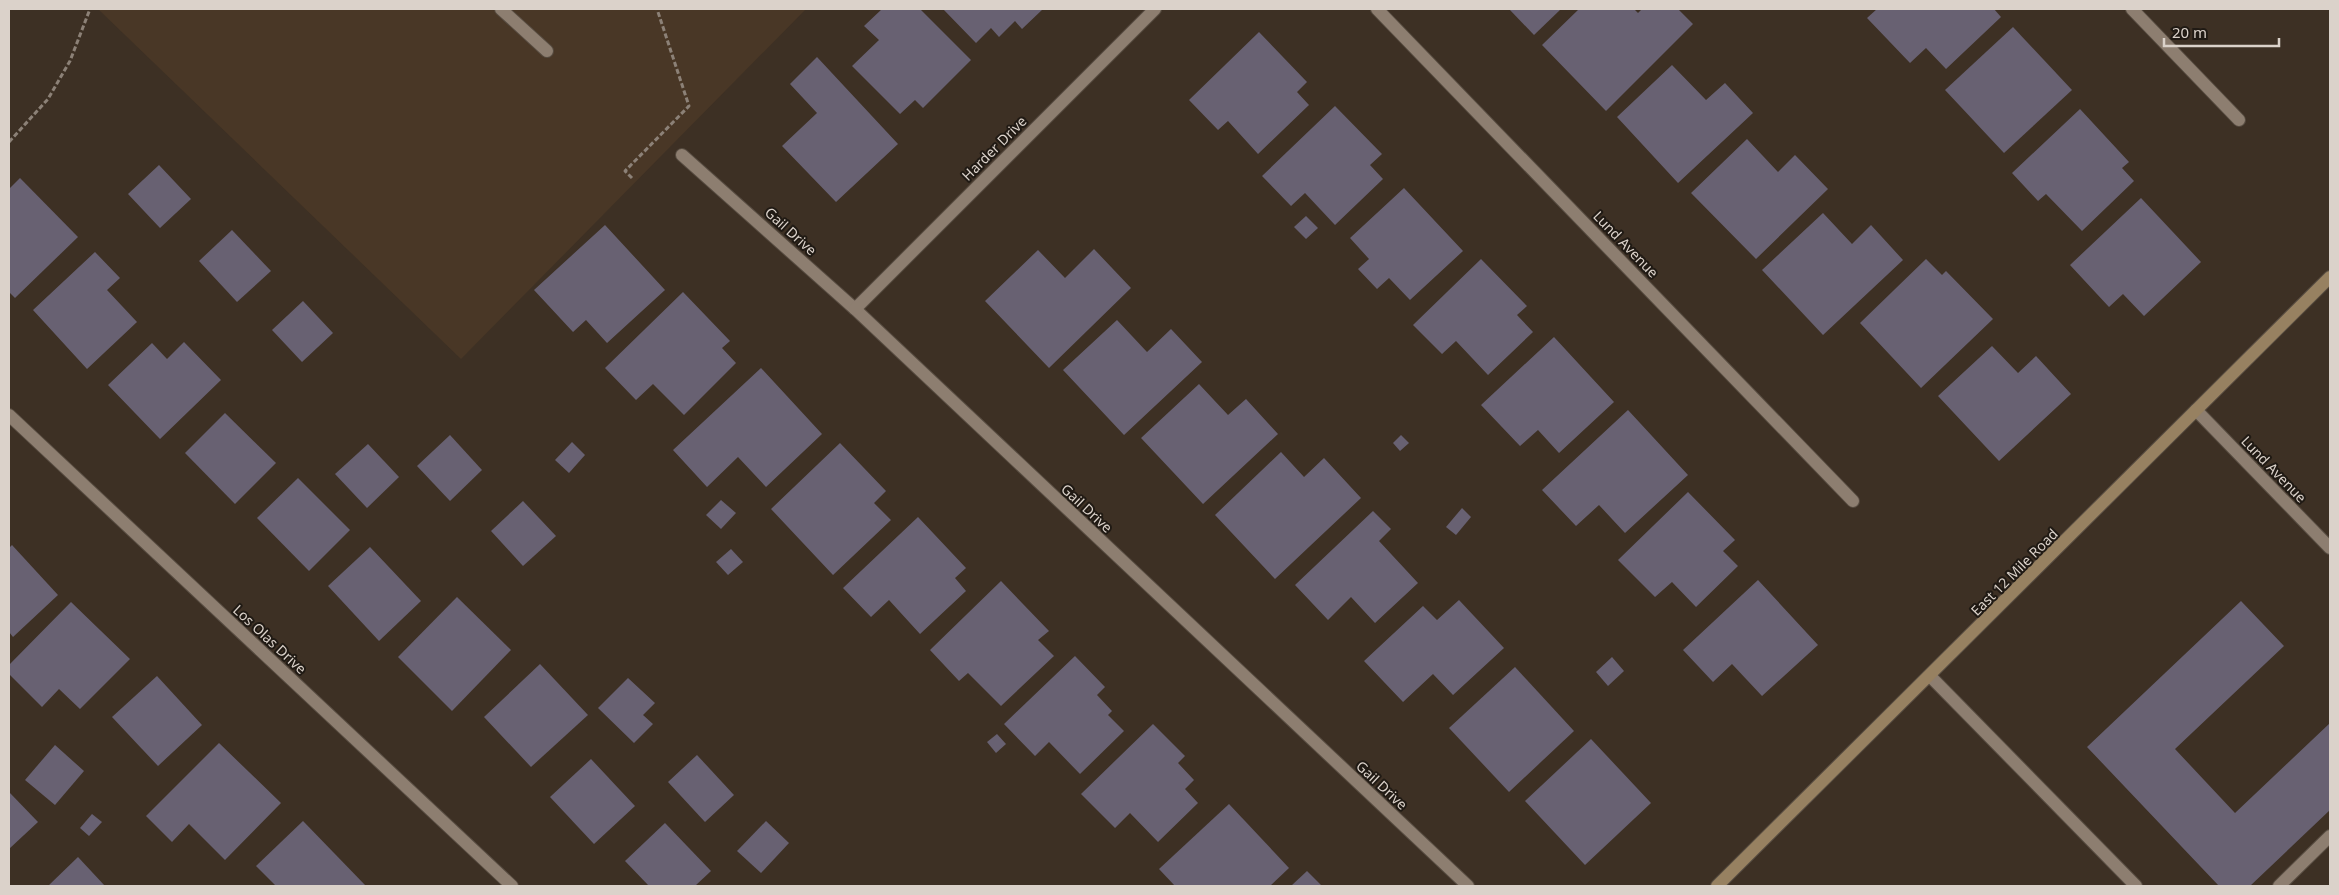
<svg xmlns="http://www.w3.org/2000/svg" width="2339" height="895" font-family="'Noto Sans',sans-serif">
<style>
.built{fill:#493726}
.building{fill:#686172}
.lines{fill:none;stroke-linecap:round;stroke-linejoin:round}
.service-casing{stroke:#574c41;stroke-width:14}
.minor-casing{stroke:#574c41;stroke-width:14}
.secondary-casing{stroke:#574c41;stroke-width:14}
.path{stroke:#8c8177;stroke-width:3;stroke-dasharray:5 2.5;stroke-linecap:butt}
.service{stroke:#8d7e70;stroke-width:12}
.minor{stroke:#8d7e70;stroke-width:12}
.secondary{stroke:#978161;stroke-width:12}
.labels{text-anchor:middle;dominant-baseline:central;stroke-width:4;stroke-linejoin:round;paint-order:stroke}
.street-label{font-size:14px;fill:#dbd2ca;stroke:#201a14}
</style>
<rect width="100%" height="100%" fill="#3d3024"/>
<path class="built" d="M98,9H806L461,359Z"/>
<g class="building">
<path d="M882,9H920L971,60L923,108L915,100L900,114L852,66L879,40L864,26Z"/>
<path d="M943,9H1043L1022,29L1015,21L999,37L991,28L976,43Z"/>
<path d="M1509,9H1561L1534,35Z"/>
<path d="M1579,9H1634L1638,13L1642,9H1678L1693,24L1606,111L1542,45Z"/>
<path d="M1877,9H1994L2001,17L1946,69L1926,48L1910,63L1867,18Z"/>
<path d="M2013,27L2072,90L2004,153L1945,90Z"/>
<path d="M1259,32L1307,82L1297,92L1309,105L1258,154L1228,121L1218,130L1189,100Z"/>
<path d="M817,57L898,144L836,202L782,146L817,113L790,84Z"/>
<path d="M1672,65L1706,100L1725,83L1753,113L1678,183L1617,117Z"/>
<path d="M1335,106L1382,154L1370,165L1383,179L1335,225L1305,193L1291,206L1262,176Z"/>
<path d="M2080,109L2129,162L2122,168L2134,181L2082,231L2046,194L2038,201L2012,173Z"/>
<path d="M1747,139L1778,172L1795,155L1828,189L1756,259L1691,193Z"/>
<path d="M159,165L191,199L160,228L128,194Z"/>
<path d="M20,178L78,237L15,298L9,292V189Z"/>
<path d="M1404,188L1463,251L1410,300L1389,278L1377,289L1358,269L1369,259L1350,238Z"/>
<path d="M2141,198L2201,262L2144,316L2123,294L2109,307L2070,265Z"/>
<path d="M1823,213L1852,244L1871,225L1903,260L1823,335L1762,270Z"/>
<path d="M1306,216L1318,228L1306,239L1294,227Z"/>
<path d="M605,225L665,290L607,343L586,320L573,332L534,290Z"/>
<path d="M232,230L271,271L237,302L199,261Z"/>
<path d="M1094,249L1131,288L1049,368L985,301L1038,250L1065,278Z"/>
<path d="M95,252L120,278L107,290L137,322L87,369L33,310Z"/>
<path d="M1481,259L1527,306L1517,315L1533,332L1488,375L1456,341L1442,354L1413,325Z"/>
<path d="M1926,259L1942,275L1946,271L1993,319L1921,388L1860,323Z"/>
<path d="M683,292L730,341L722,348L736,363L684,415L653,384L636,400L605,368Z"/>
<path d="M303,301L333,333L302,362L272,330Z"/>
<path d="M1117,320L1147,352L1171,329L1202,362L1124,435L1063,370Z"/>
<path d="M1554,337L1614,402L1559,453L1538,430L1520,446L1481,405Z"/>
<path d="M184,342L221,380L160,439L108,385L152,343L167,359Z"/>
<path d="M1992,346L2018,373L2036,356L2071,394L1999,461L1938,396Z"/>
<path d="M761,368L822,434L766,487L738,457L707,487L673,450Z"/>
<path d="M1199,384L1228,415L1246,399L1278,434L1203,504L1141,438Z"/>
<path d="M1628,410L1688,475L1625,533L1599,505L1576,526L1542,490Z"/>
<path d="M225,413L276,463L235,504L185,453Z"/>
<path d="M450,435L482,470L450,501L417,466Z"/>
<path d="M1401,435L1409,443L1400,451L1393,443Z"/>
<path d="M572,442L585,455L569,473L555,460Z"/>
<path d="M840,443L886,491L874,503L891,520L833,575L771,509Z"/>
<path d="M368,444L399,477L367,508L335,474Z"/>
<path d="M1281,452L1304,477L1324,458L1361,498L1275,579L1215,515Z"/>
<path d="M298,478L350,530L309,571L257,518Z"/>
<path d="M1688,492L1735,540L1723,551L1738,566L1696,607L1672,582L1655,597L1618,560Z"/>
<path d="M721,500L736,513L721,529L706,515Z"/>
<path d="M523,501L556,536L523,566L491,531Z"/>
<path d="M1462,508L1471,517L1456,535L1446,527Z"/>
<path d="M1373,511L1391,529L1379,541L1418,583L1375,623L1351,597L1328,620L1295,585Z"/>
<path d="M918,517L966,568L955,578L966,591L920,634L889,600L871,617L843,588Z"/>
<path d="M12,545L58,595L13,637L9,632V548Z"/>
<path d="M370,547L421,601L379,641L328,586Z"/>
<path d="M731,549L743,562L728,575L716,562Z"/>
<path d="M1758,580L1818,645L1762,696L1732,664L1713,682L1683,650Z"/>
<path d="M1001,581L1049,631L1038,640L1054,656L1001,706L968,673L959,681L930,650Z"/>
<path d="M457,597L511,650L452,711L398,657Z"/>
<path d="M1459,600L1504,648L1453,695L1433,674L1403,702L1364,661L1423,606L1437,620Z"/>
<path d="M2241,601L2284,646L2175,749L2235,813L2330,723V810L2250,886H2219L2087,747Z"/>
<path d="M71,602L130,659L80,709L59,689L42,707L9,674V665Z"/>
<path d="M1075,656L1105,687L1097,695L1112,711L1108,715L1124,731L1080,774L1049,742L1035,756L1004,724Z"/>
<path d="M1612,657L1624,671L1608,686L1596,672Z"/>
<path d="M540,664L588,715L531,767L484,717Z"/>
<path d="M1515,667L1574,731L1509,792L1449,728Z"/>
<path d="M157,676L202,725L158,766L112,717Z"/>
<path d="M628,678L655,703L643,715L653,724L634,743L598,708Z"/>
<path d="M1153,724L1185,756L1178,763L1194,780L1185,789L1198,803L1158,842L1130,813L1115,828L1081,794Z"/>
<path d="M997,734L1006,744L996,753L987,742Z"/>
<path d="M1591,739L1651,803L1585,865L1525,801Z"/>
<path d="M219,743L281,803L225,860L189,824L172,842L146,816Z"/>
<path d="M55,745L84,771L55,805L25,780Z"/>
<path d="M697,755L734,795L705,822L668,782Z"/>
<path d="M591,759L635,806L594,844L550,797Z"/>
<path d="M10,793L38,822L9,849V794Z"/>
<path d="M1229,804L1289,868L1270,886H1175L1159,869Z"/>
<path d="M92,814L102,822L89,836L80,828Z"/>
<path d="M303,821L366,886H276L256,866Z"/>
<path d="M766,821L789,843L761,873L737,851Z"/>
<path d="M665,823L711,871L695,886H649L625,861Z"/>
<path d="M78,857L105,886H48Z"/>
<path d="M1307,871L1322,886H1291Z"/>
</g>
<g class="lines">
<defs>
<g id="service">
<path d="M501,9L547,51"/>
<path d="M1930,676L2136,886"/>
<path d="M2279,886L2330,836"/>
</g>
<g id="minor">
<path d="M1377,9L1853,501"/>
<path d="M2132,9L2239,120"/>
<path d="M682,155L855,309L1468,886"/>
<path d="M855,309L1155,9"/>
<path d="M2196,410L2330,548"/>
<path d="M9,415L512,886"/>
</g>
<path id="secondary" d="M1717,886L2330,277"/>
</defs>
<use href="#service" class="service-casing"/>
<use href="#minor" class="minor-casing"/>
<use href="#secondary" class="secondary-casing"/>
<g class="path">
<path d="M9,142L48,99L70,61L90,9"/>
<path d="M632,178L625,171L689,106L657,9"/>
</g>
<use href="#service" class="service"/>
<use href="#minor" class="minor"/>
<use href="#secondary" class="secondary"/>
</g>
<g class="labels">
<g class="street-label">
<text transform="translate(994 148) rotate(-45)">Harder Drive</text>
<text transform="translate(791 231) rotate(42)">Gail Drive</text>
<text transform="translate(1626 244) rotate(46)">Lund Avenue</text>
<text transform="translate(2274 469) rotate(46)">Lund Avenue</text>
<text transform="translate(1087 508) rotate(43)">Gail Drive</text>
<text transform="translate(2014 572) rotate(-45)">East 12 Mile Road</text>
<text transform="translate(270 639) rotate(43)">Los Olas Drive</text>
<text transform="translate(1382 785) rotate(43)">Gail Drive</text>
</g>
</g>
<rect width="2339" height="895" fill="none" stroke="#dbd2ca" stroke-width="20"/>
<path d="M2164 38v8h115v-8" fill="none" stroke="#dbd2ca" stroke-width="2.5"/>
<text x="2172" y="38" font-size="15" fill="#dbd2ca" stroke="#201a14" stroke-width="4" paint-order="stroke">20 m</text>
</svg>
